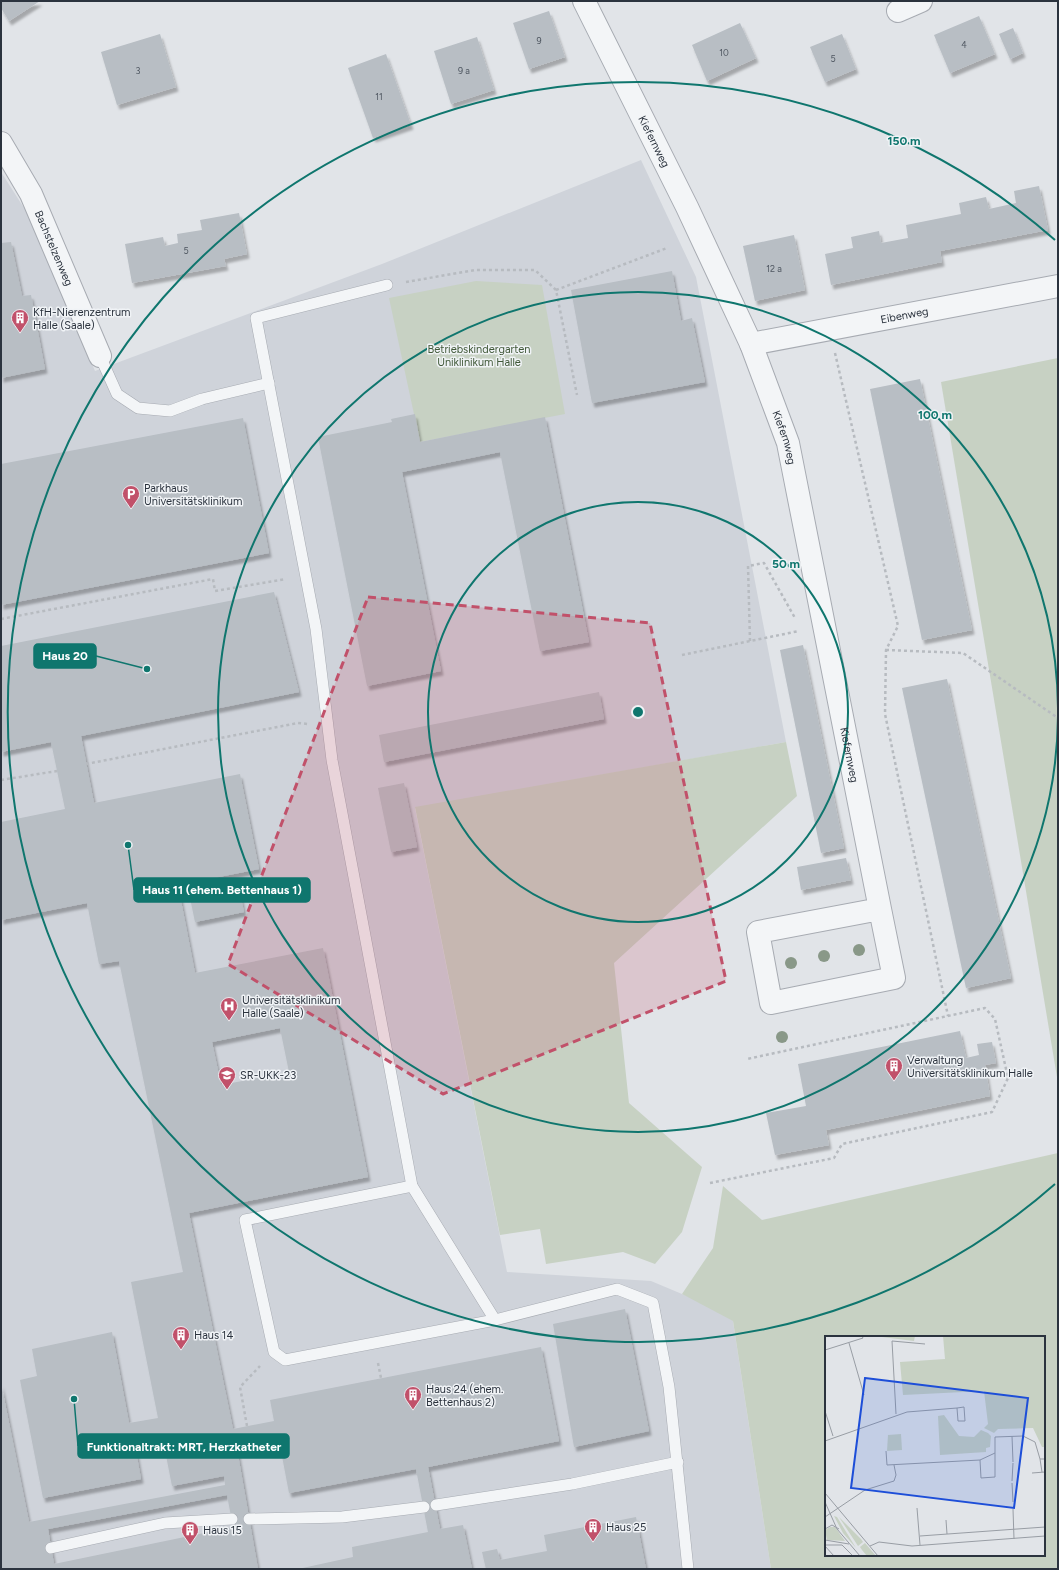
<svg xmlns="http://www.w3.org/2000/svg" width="1059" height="1570" font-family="Figtree,sans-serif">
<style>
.built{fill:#cfd3da}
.green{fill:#c7d1c3;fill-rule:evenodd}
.building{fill:#b8bec4;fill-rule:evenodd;filter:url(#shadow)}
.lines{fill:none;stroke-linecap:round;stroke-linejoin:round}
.service-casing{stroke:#a7abb2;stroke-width:12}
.minor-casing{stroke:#a7abb2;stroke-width:24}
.path{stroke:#b7bbc0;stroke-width:2.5;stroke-dasharray:3 3;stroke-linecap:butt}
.service{stroke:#f3f5f7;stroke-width:11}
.minor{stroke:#f3f5f7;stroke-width:22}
.tree{fill:#899888}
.marked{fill:#c1516a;fill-opacity:0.2;stroke:#c1516a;stroke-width:3;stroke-dasharray:8 5;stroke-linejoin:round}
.ring{fill:none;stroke:#0f766e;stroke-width:2}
.labels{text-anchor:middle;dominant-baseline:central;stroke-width:3;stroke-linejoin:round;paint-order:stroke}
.number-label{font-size:9px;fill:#4e5660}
.street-label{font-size:11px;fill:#2b333e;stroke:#f0f3f6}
.poi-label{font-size:11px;fill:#2b333e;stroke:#f0f3f6;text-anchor:start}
.park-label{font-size:11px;fill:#415939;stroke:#f0f3f6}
.inset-road{fill:none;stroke:#989da4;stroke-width:1}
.view{fill:#1d4ed8;fill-opacity:0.15;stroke:#1d4ed8;stroke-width:2}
.inset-edge{fill:none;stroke:#2b333e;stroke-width:2}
.centre{fill:#0f766e;stroke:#f0f3f6;stroke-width:2}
.ring-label{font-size:12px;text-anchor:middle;font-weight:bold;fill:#0f766e;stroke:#f0f3f6;stroke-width:3;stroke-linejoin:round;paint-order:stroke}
.leader{fill:none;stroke:#0f766e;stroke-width:1.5}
.callout-dot{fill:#0f766e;stroke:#f0f3f6;stroke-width:1.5}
.callout{fill:#0f766e;stroke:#0f766e;stroke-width:1.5}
.callout-label{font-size:12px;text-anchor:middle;font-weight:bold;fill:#fff}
</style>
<defs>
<filter id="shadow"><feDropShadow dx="2.5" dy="4.5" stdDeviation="1" flood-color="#0004"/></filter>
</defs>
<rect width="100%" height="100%" fill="#e1e4e8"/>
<path class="built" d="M641,160L696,277L786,742L415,808L507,1272L651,1281L732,1315L771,1569H1V172L33,222L95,371L382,264Z"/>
<g class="green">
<path d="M476,281L542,285L565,414L420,442L389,298Z"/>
<path d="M1058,358V1083L941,382Z"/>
<path d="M786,742L797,796L614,963L629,1103L702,1167L682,1232L655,1264L623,1252L546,1264L540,1229L500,1235L415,807Z"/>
<path d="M1058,1153V1569H771L733,1321L682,1294L713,1248L723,1186L762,1220ZM826,1337H1044V1555H826Z"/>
</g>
<g class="building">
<path d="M1,1H40L9,21L1,8Z"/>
<path d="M549,11L565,57L529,69L513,23Z"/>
<path d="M979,16L995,54L950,73L934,35Z"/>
<path d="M740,23L756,58L707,81L692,45Z"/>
<path d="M1013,28L1023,53L1010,59L999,34Z"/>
<path d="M160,34L176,87L117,105L101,52Z"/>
<path d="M842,34L856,69L825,82L810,47Z"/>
<path d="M477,37L494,90L451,104L434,51Z"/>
<path d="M386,54L411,125L373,138L348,68Z"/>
<path d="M1039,186L1048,230L940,251L942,262L831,285L825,254L853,248L851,237L879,231L881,243L908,238L906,225L961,214L959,203L986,197L989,209L1016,203L1014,191Z"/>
<path d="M239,213L247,254L224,259L226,266L132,283L125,244L163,237L165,246L178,243L177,234L202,230L200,220Z"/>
<path d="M794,235L805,290L755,301L743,246Z"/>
<path d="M11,242L22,296L31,295L45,369L1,378V243Z"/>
<path d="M672,271L681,321L692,318L705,382L592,403L571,290Z"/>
<path d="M920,379L972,630L922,640L870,389Z"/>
<path d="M415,414L420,442L545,417L589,642L540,651L500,452L402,472L441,671L367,686L318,437L392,422L391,419Z"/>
<path d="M243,418L269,553L1,605V464Z"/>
<path d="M274,592L299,692L81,736L94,803L240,774L259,869L178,885L195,973L323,948L368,1177L189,1213L233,1429L274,1421L270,1400L541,1347L559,1441L428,1467L440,1529L463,1525L472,1569H298L353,1557L352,1547L428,1532L416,1469L289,1493L278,1435L236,1443L258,1569H1V1383L29,1522L225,1485L224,1476L172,1486L162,1435L134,1440L141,1479L43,1498L20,1380L37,1376L32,1349L112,1332L129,1423L158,1418L131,1282L183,1272L119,961L99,964L87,903L1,920V822L65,809L51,742L1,752V646ZM280,1028L289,1072L221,1085L212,1042ZM227,1495L233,1527L54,1564L48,1529Z"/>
<path d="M803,645L844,848L821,853L780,650Z"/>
<path d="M947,679L1011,978L966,988L902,688Z"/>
<path d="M599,692L604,719L384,762L379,735Z"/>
<path d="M404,783L417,847L391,852L378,788Z"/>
<path d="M846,858L851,880L801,890L797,867Z"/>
<path d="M238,884L244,912L195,922L189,893Z"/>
<path d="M960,1031L966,1058L979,1055L977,1044L992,1042L996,1063L985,1065L990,1096L826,1130L829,1145L775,1155L766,1113L806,1106L798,1064Z"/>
<path d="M625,1309L649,1431L574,1447L553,1324Z"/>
<path d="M636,1517L646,1569H486L482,1552L497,1549L500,1560L547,1551L544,1535Z"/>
</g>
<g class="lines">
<defs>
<g id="service">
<path d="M387,285L256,318L316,629L332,760L412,1186L495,1320L617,1289L653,1303L669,1387L688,1569"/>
<path d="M100,356L117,394L138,408L170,411L202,399L269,383"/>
<path d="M412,1186L245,1220L274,1352L285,1360L495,1320"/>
<path d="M436,1505L572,1484L678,1462"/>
<path d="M249,1519L342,1517L424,1507"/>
<path d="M51,1548L165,1523L232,1519"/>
</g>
<g id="minor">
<path id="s1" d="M584,1L687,207L751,344L788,443L880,909L894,978L771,1003L758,932L880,909"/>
<path d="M898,11L921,1"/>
<path id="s2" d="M1,143L31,194L100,356"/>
<path id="s3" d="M751,344L1058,286"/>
</g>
</defs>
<use href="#service" class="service-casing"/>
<use href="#minor" class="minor-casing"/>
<g class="path">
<path d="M406,282L475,270H535L556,290L577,395"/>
<path d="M556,290L667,248"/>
<path d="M835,353L898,626L886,650L885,714L948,1016"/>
<path d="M1,619L213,579L215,591L286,579"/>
<path d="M750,641L748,566L764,563L795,618"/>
<path d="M886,650L963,653L1058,718"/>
<path d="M682,655L799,631"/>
<path d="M86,764L298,723L308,724"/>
<path d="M1,780L57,771"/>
<path d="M710,1183L834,1158L842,1144L992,1112L1008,1078L995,1019L985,1008L747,1059"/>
<path d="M378,1363L381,1378"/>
<path d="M247,1426L240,1387L260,1366"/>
</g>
<use href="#service" class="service"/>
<use href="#minor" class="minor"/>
</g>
<g class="tree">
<circle cx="859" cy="950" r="6"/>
<circle cx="824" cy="956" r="6"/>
<circle cx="791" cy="963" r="6"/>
<circle cx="782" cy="1037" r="6"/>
</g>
<path class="marked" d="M368,597L650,623L726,981L443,1094L228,964Z"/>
<g class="ring">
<circle cx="638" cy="712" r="210"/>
<path d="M1058 716A420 420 0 1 1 1058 708"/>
<path d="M1055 1184A630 630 0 1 1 1055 240"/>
</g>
<defs>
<symbol id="building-pin" viewBox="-11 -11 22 30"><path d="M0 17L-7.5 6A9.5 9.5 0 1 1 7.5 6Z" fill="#c1516a" stroke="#f0f3f6"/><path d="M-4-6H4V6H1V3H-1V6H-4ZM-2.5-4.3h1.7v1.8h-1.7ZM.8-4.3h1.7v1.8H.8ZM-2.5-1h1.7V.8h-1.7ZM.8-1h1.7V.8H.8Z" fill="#fff"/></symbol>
<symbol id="parking-pin" viewBox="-11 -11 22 30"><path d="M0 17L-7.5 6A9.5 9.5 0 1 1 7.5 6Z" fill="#c1516a" stroke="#f0f3f6"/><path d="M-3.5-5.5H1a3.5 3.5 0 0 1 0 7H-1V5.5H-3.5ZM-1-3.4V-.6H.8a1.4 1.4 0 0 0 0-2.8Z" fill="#fff"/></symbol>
<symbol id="hospital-pin" viewBox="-11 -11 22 30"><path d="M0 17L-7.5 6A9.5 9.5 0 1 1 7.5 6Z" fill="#c1516a" stroke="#f0f3f6"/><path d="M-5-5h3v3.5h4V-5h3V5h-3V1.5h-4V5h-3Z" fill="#fff"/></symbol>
<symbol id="university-pin" viewBox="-11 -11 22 30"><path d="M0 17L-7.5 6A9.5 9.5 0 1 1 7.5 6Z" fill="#c1516a" stroke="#f0f3f6"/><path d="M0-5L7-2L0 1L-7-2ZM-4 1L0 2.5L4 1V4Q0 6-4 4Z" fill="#fff"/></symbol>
</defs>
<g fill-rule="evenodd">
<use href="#building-pin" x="10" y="308" width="20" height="27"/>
<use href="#parking-pin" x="121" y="484" width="20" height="27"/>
<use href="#hospital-pin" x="219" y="996" width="20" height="27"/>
<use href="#building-pin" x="884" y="1056" width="20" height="27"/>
<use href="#university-pin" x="217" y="1065" width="20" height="27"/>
<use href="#building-pin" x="171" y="1325" width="20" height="27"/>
<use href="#building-pin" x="403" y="1385" width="20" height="27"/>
<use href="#building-pin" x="583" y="1517" width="20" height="27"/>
<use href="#building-pin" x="180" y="1520" width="20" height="27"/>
</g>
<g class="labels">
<g class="number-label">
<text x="539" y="40">9</text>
<text x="964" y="44">4</text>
<text x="724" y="52">10</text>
<text x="833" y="58">5</text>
<text x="138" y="70">3</text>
<text x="464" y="70">9 a</text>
<text x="379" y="96">11</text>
<text x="186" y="250">5</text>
<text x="774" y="268">12 a</text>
</g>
<g class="street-label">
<text stroke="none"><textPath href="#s1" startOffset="157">Kiefernweg</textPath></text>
<text stroke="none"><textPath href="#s2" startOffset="118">Bachstelzenweg</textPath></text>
<text stroke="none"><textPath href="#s3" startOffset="156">Eibenweg</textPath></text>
<text stroke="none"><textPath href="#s1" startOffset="481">Kiefernweg</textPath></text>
<text stroke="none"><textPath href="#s1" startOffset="805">Kiefernweg</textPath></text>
</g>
<g class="poi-label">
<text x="33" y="312">KfH-Nierenzentrum<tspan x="33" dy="13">Halle (Saale)</tspan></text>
<text x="144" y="488">Parkhaus<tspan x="144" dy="13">Universitätsklinikum</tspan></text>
<text x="242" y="1000">Universitätsklinikum<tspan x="242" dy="13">Halle (Saale)</tspan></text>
<text x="907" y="1060">Verwaltung<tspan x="907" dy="13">Universitätsklinikum Halle</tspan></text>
<text x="240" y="1075">SR-UKK-23</text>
<text x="194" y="1335">Haus 14</text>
<text x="426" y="1389">Haus 24 (ehem.<tspan x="426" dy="13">Bettenhaus 2)</tspan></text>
<text x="606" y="1527">Haus 25</text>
<text x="203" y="1530">Haus 15</text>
</g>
<g class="park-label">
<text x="479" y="349">Betriebskindergarten<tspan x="479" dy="13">Uniklinikum Halle</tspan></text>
</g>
</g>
<g transform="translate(825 1336)">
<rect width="220" height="220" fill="#e1e4e8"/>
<path d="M49,0H90L89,5ZM118,0H220V111H217L208,92L173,93L169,97L159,92L163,88L159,55L78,59L75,26L120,23ZM119,79L134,100L149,101L156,94L163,97L166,100L165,111L161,112V116L115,119L113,80ZM76,98L77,114L62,115L63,99ZM9,180L12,181L31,212L18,197ZM14,181L36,203L38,206L33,210ZM5,191H10L20,205L2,204L0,194ZM40,207L51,220H42L37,214L35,211Z" fill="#c7d1c3"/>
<path class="inset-road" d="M24,7L39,59M0,14L38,2L37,0M0,75L8,100M71,78L67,5L100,8M187,100L188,126M0,105L82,76L132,72L139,71L140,85H133L132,72M61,115L62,129L155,124L170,117V101L198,100L210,106L215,123H220M215,123L217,136M155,124L156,142L170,141V117M207,137L220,136M187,145L188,127M187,147L188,166M0,157L53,220M0,166L12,193L35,220M92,172L95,209M188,173L189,203M0,181L40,154L69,145L71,139L69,129M121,184L122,198M0,193L7,189L14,193M95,200L220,191M0,204L24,208M0,209H17L28,220M0,210L9,220M45,210L54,206L87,210L220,200"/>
<path class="view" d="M40,42L203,62L189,172L26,152Z"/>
<rect width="220" height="220" class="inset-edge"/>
</g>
<circle cx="638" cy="712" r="6" class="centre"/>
<g class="ring-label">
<text x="904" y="145">150 m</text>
<text x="935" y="419">100 m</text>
<text x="786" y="568">50 m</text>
</g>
<path class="leader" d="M147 669L96 656M128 845L134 890M74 1399L78 1446"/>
<g class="callout-dot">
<circle cx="147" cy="669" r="4"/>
<circle cx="128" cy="845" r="4"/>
<circle cx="74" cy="1399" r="4"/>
</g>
<g class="callout">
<rect x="34" y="644" width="62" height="24" rx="4"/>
<rect x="134" y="878" width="176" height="24" rx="4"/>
<rect x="78" y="1434" width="211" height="24" rx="4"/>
</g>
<g class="callout-label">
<text x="65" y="660">Haus 20</text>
<text x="222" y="894">Haus 11 (ehem. Bettenhaus 1)</text>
<text x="184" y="1451">Funktionaltrakt: MRT, Herzkatheter</text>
</g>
<rect width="1059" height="1570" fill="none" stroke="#2b333e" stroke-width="4"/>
</svg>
